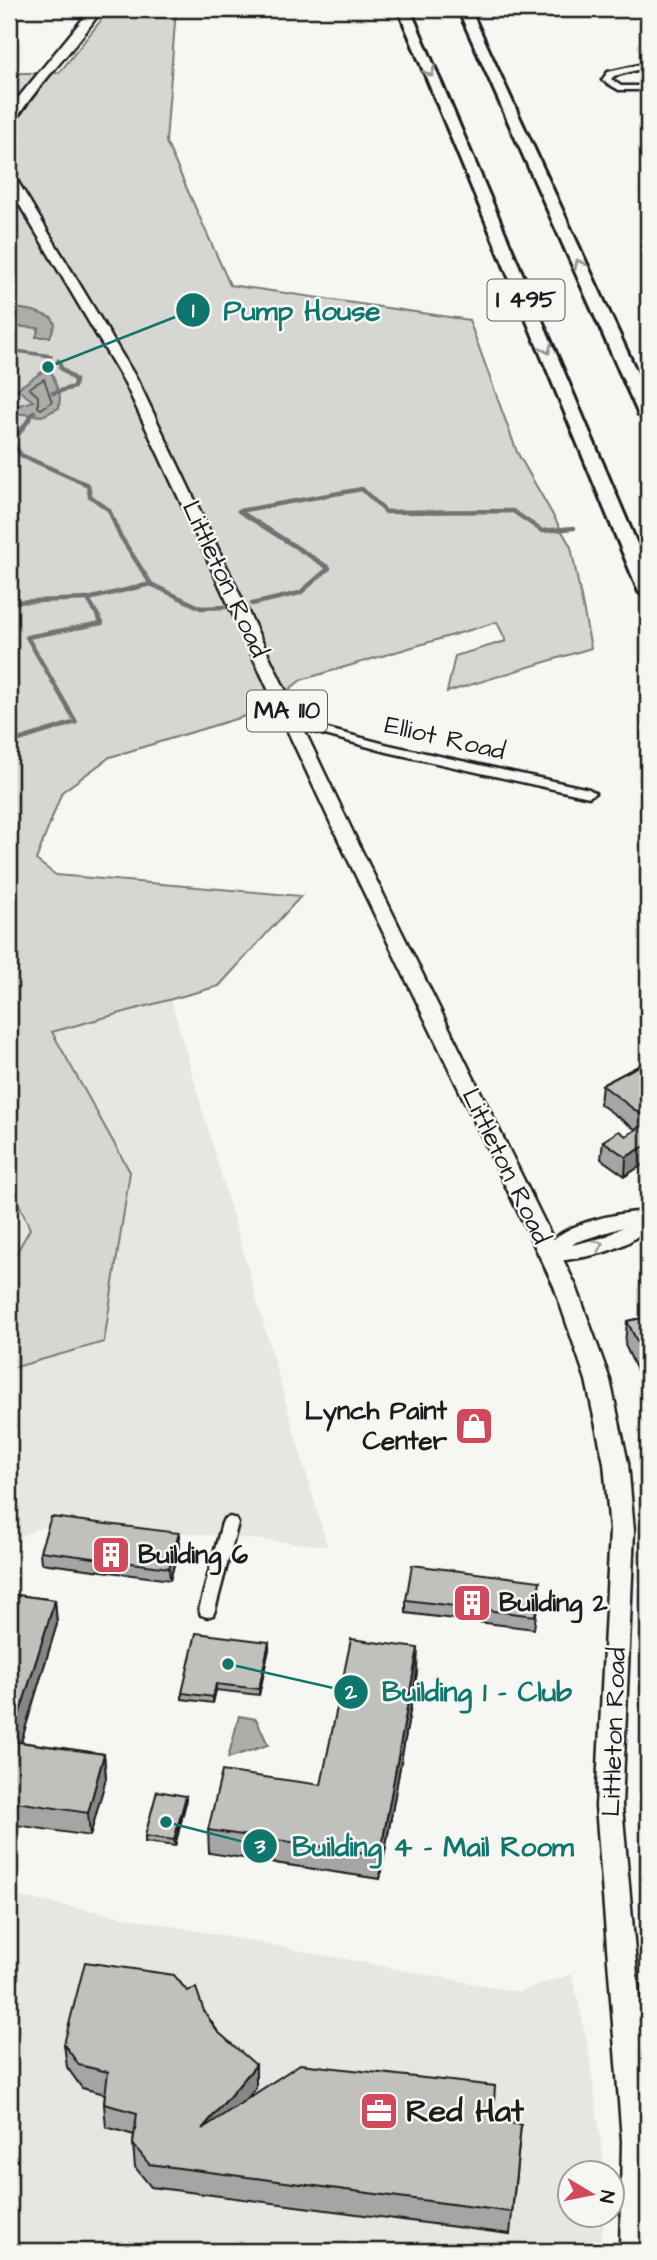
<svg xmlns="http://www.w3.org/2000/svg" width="657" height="2260" font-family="'Architects Daughter',sans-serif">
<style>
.built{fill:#e6e6e2}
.green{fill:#d6d6d2;stroke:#797977;stroke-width:2}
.water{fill:#acaca9;stroke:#727271;stroke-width:2}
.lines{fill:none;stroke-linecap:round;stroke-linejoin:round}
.shore{stroke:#565654;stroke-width:2}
.stream-far1{stroke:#727271;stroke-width:3.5}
.stream{stroke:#727271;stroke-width:4.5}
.minor-casing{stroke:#1c1c1c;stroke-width:5}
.secondary-casing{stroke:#1c1c1c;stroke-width:5}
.primary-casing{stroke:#1c1c1c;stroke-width:5}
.motorway-casing{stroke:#1c1c1c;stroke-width:6}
.minor{fill:#f6f6f2;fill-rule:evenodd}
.secondary{fill:#f6f6f2;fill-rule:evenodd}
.primary{fill:#f6f6f2;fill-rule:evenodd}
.motorway{fill:#f6f6f2;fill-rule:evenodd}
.wall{fill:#a5a5a3;stroke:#1c1c1c;stroke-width:2}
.shaded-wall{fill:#868684;stroke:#1c1c1c;stroke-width:2}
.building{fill:#c0c0bd;stroke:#1c1c1c;stroke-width:2}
.oneway{stroke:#949492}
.labels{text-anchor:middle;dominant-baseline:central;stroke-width:5;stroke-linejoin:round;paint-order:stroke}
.shield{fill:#f6f6f2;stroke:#5d5d5c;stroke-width:2}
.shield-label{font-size:24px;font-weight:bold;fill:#1c1c1c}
.street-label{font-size:26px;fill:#1c1c1c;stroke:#f6f6f2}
.poi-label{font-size:26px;font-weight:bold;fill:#1c1c1c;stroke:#f6f6f2;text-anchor:start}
.near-poi-label{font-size:32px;font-weight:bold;fill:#1c1c1c;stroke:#f6f6f2;text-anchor:start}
.leader{fill:none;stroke:#0f766e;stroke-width:2.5}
.callout-dot{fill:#0f766e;stroke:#f6f6f2;stroke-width:2.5}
.mark-label{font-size:21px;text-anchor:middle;font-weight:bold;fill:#fff}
.callout-label{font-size:28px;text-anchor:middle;font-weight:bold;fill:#0f766e;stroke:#f6f6f2;stroke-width:5;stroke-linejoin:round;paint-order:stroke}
</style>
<rect width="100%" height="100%" fill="#f6f6f2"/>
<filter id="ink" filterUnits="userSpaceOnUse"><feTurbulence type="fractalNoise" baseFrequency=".0143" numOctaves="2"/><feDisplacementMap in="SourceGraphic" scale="14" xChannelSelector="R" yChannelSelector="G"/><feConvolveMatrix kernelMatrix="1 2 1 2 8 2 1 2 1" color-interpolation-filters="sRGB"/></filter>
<g filter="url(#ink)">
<g class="built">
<path d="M9,882L143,902L327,1546L55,1521L9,1542Z"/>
<path d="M9,1895L518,1992L572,1974L588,2047L605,2172H570V2214L605,2215L599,2251H9Z"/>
</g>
<path class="green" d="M110,9H176L166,142L230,285L469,320L517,452L571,547L591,648L447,692L455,656L506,641L497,622L301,680L262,711L110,757L62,792L36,860L56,875L301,896L219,986L52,1032L130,1172L104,1342L9,1369V1266L30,1229L9,1181V73H59Z"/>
<g class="water">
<path d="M9,307L34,311L52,318L55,324L50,337H36L39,328L9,326Z"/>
<path d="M42,372L52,373L60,397L59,408L42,416L11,413L13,407L33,401L17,389Z"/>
<path d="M239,1716L256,1719L268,1745L228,1758Z"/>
</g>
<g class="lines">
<path class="shore" d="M44,379L52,402L41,409L38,407V396L29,388Z"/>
<g class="stream-far1">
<path d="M9,350L51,356"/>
<path d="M58,360L62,369"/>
</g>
<g class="stream">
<path d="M53,393L74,387L75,380L60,367"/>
<path d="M34,412L18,435L10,439L21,455L88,485L90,496L109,510L119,534L151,584"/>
<path d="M9,602L88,599"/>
<path d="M252,604L300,593L329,568L239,511L362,489L386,512L513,511L542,531L574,528"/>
<path d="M9,743L76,722L27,637L102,623L88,599L151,584L201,608L226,607"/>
</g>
<defs>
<g id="minor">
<path d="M648,63V67L614,76L611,79L621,86H648V90H619L602,80L608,72Z"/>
<path d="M293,720L389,745L589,789L595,793L589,797L387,752L289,725V721Z"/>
<path d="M230,1517L236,1519L238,1523L215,1610L213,1615L207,1617L201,1615L199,1610L222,1523L224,1519Z"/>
</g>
<path id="secondary" d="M648,1211V1227C623,1253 584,1258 549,1262L539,1255C558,1223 614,1213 648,1211ZM623,1227L605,1237L572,1245L576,1242Z"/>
<g id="primary">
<path d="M91,9H102C75,50 39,82 13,124L9,125V111L14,103Z"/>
<path d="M9,173L15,177L139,383L359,845L576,1286L610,1380L628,1463L634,1531L622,1806L648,2098V2251H620L622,2140L596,1806L610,1531L604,1463L586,1380L554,1286L341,845L125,383L9,187Z"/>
</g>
<g id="motorway">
<path d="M398,9H410L648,570V598L639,592Z"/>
<path d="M458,9H470L648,397V420L639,415Z"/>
</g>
</defs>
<use href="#minor" class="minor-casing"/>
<use href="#secondary" class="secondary-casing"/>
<use href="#primary" class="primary-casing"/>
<use href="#motorway" class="motorway-casing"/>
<use href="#minor" class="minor"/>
<use href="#secondary" class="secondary"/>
<use href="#primary" class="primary"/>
<use href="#motorway" class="motorway"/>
</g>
<g class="wall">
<path d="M648,1061V1161L625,1176L601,1159L603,1141L626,1136L636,1130L600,1104L602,1085Z"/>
<path d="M648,1317V1394L625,1345L627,1321Z"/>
<path d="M179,1533V1546L170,1580L41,1563L40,1551Z"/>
<path d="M539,1593L534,1629L406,1613V1600Z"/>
<path d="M9,1594L55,1600L57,1624L21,1742L104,1754L106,1778L90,1836L9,1824Z"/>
<path d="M269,1649L259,1695L216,1690L213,1703L182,1699V1693Z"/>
<path d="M417,1672L380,1879L209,1853L208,1830L321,1785Z"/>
<path d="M186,1796V1802L175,1846L145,1842V1836Z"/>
<path d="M204,2011L256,2088L247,2099L493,2120L521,2125L510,2234L151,2187L135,2167L133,2144L134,2135L106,2127L104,2104L105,2094L82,2088L67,2067L64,2044Z"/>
</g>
<g class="shaded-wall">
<path d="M648,1144V1161L625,1176L626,1157Z"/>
<path d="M179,1533V1546L170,1580L169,1568Z"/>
<path d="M55,1600L57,1624L14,1765L11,1741Z"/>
<path d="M269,1642V1649L259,1695V1689Z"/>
<path d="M418,1648L417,1672L380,1879V1855Z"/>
<path d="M216,1684V1690L213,1703V1697Z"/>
<path d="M104,1754L106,1778L90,1836L88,1813Z"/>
<path d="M186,1796V1802L175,1846L174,1840Z"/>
<path d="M256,2065V2088L203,2152L202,2129Z"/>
</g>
<g class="building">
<path d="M648,1061V1120L602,1085Z"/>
<path d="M648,1122V1144L626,1157L603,1141L619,1131L626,1136Z"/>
<path d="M648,1317V1364L627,1321Z"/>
<path d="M51,1517L179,1533L169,1568L40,1551Z"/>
<path d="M412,1565L540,1581L535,1616L406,1600Z"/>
<path d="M9,1594L55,1600L11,1741L104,1754L88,1813L9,1801Z"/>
<path d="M196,1633L269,1642L259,1689L216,1684L213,1697L182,1693Z"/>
<path d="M351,1639L418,1648L380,1855L208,1830L222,1771L321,1785Z"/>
<path d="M157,1791L186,1796L174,1840L145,1836Z"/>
<path d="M85,1962L174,1975L187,1991L196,1988L204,2011L217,2031L256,2065L202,2129L300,2064L495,2086L493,2120L521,2125L512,2212L149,2164L133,2144L137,2113L104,2104L108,2072L79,2065L64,2044Z"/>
</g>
<defs><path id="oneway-chevron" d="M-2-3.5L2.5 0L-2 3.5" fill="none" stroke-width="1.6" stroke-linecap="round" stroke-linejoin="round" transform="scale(1.75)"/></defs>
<g class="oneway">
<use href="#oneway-chevron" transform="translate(430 72) rotate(67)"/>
<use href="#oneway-chevron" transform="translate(579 264) rotate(-115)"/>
<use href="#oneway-chevron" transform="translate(547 349) rotate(67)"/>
<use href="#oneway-chevron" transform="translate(599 1245) rotate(-20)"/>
</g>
</g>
<defs>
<symbol id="shop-square" viewBox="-11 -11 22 22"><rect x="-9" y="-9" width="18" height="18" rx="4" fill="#d1495b" stroke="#f6f6f2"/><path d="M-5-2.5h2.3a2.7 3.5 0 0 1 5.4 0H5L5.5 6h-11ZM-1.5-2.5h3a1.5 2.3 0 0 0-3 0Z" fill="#fff"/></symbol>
<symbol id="building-square" viewBox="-11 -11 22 22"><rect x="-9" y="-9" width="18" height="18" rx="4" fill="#d1495b" stroke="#f6f6f2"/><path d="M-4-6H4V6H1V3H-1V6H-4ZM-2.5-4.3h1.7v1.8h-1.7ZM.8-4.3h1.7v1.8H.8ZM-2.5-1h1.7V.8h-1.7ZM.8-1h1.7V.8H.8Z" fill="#fff"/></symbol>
<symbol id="office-square" viewBox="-11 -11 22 22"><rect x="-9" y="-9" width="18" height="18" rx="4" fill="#d1495b" stroke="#f6f6f2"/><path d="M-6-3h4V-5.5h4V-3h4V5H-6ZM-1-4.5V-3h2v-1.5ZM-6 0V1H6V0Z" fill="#fff"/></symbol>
</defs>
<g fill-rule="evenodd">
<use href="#shop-square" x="452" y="1404" width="44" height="44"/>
<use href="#building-square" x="89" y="1533" width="44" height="44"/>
<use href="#building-square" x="450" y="1581" width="44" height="44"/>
<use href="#office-square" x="357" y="2089" width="44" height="44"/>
</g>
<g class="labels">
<g class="shield">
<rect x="487.5" y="279.5" width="77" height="41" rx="5"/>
<rect x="247" y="690.5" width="80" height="41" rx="5"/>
</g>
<g class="shield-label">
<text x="526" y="300">I 495</text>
<text x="287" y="711">MA 110</text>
</g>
<g class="street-label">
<text transform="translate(225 579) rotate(65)">Littleton Road</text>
<text transform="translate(445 738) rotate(13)">Elliot Road</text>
<text transform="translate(506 1166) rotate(64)">Littleton Road</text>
<text transform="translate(614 1732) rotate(-88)">Littleton Road</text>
</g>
<g class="poi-label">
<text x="447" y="1411" text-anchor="end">Lynch Paint<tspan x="447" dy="30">Center</tspan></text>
<text x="138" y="1555">Building 6</text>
<text x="499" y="1603">Building 2</text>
</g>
<g class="near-poi-label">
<text x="406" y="2111">Red Hat</text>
</g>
</g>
<path class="leader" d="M48 367L193 310M228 1664L351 1692M166 1822L260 1846"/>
<g class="callout-dot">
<circle cx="48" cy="367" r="7"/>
<circle cx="228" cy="1664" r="7"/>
<circle cx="166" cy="1822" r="7"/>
<circle cx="193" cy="310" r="18"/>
<circle cx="351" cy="1692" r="18"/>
<circle cx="260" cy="1846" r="18"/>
</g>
<g class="mark-label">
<text x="193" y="317">1</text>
<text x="351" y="1699">2</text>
<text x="260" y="1853">3</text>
</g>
<g class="callout-label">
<text x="302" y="320">Pump House</text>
<text x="477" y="1701">Building 1 - Club</text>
<text x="433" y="1856">Building 4 - Mail Room</text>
</g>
<rect width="657" height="2260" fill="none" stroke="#f6f6f2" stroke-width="35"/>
<rect x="18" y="18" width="622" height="2225" fill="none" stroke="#1c1c1c" stroke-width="2.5" filter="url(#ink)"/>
<g transform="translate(591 2194) rotate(100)"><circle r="33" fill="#f6f6f2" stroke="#9f9f9c" stroke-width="2"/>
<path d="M0-5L12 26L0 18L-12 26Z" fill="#d1495b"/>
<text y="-10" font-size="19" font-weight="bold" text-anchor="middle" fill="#1c1c1c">N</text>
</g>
</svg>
